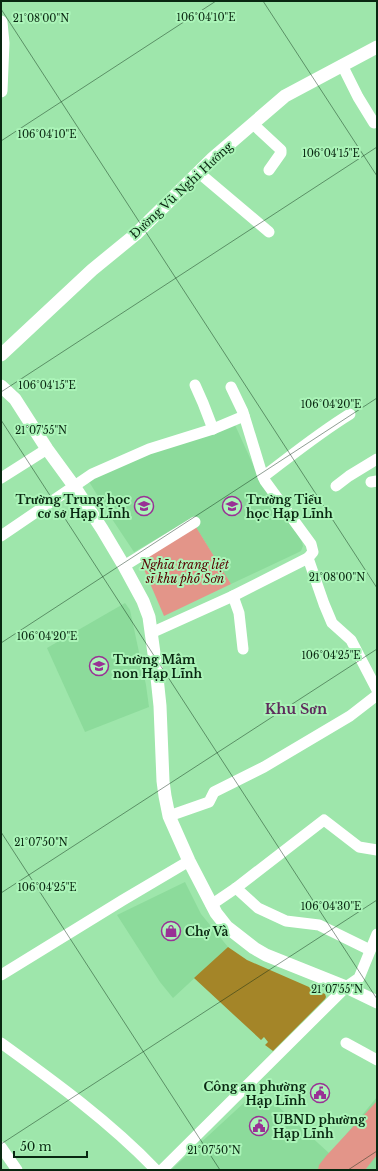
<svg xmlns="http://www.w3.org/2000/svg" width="378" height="1171" font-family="'Libre Baskerville',serif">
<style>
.built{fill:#8cdb9b}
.green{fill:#e39589}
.water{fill:#a48528}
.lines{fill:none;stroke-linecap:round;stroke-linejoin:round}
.minor{stroke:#fff;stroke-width:11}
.tertiary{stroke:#fff;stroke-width:13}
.ticks{fill:none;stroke:#092711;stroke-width:1;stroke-opacity:0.45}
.labels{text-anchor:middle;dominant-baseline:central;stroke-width:4;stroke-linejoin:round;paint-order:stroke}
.street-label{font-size:12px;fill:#092711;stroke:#abf4b8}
.poi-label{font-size:12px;font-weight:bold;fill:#092711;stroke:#abf4b8;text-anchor:start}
.park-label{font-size:12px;font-style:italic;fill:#570302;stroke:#abf4b8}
.quarter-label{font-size:14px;font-weight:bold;fill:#5e2c5c;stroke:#abf4b8}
.ticks-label{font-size:10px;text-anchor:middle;fill:#092711;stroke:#abf4b8;stroke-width:4;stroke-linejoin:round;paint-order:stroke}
</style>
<rect width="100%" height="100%" fill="#9ee6ab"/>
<g class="built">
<path d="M235,425L255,469L264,486L291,523L302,542L303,546L301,551L297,553L231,584L191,519L134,552L112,519L88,480L126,461Z"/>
<path d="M125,603L130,610L146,685L149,707L85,732L47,648Z"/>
<path d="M185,882L201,914L228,947L173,998L160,982L117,915Z"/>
<path d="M259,1089L330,1154L377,1097V1170H171Z"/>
</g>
<g class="green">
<path d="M196,527L231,584L164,616L140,560Z"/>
<path d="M377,1101V1155L365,1170H318L319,1165L326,1156Z"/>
</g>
<path class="water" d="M228,947L247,960L325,994L326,997L325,999L273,1051L265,1045L268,1042L264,1037L261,1040L194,978Z"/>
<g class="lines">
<g class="minor">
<path d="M342,65L358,97L374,123"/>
<path d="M253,124L281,150V153L269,170"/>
<path d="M198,172L269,232"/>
<path d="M195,385L203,403L213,429"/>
<path d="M263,477C292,455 319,433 350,414"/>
<path d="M1,478L47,449"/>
<path d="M371,482L377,481"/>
<path d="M336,486L349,476L377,459"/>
<path d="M1,536L92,474L149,449L213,429L244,416"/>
<path d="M308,558L324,604L332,623L351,640L377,690"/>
<path d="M124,566L195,522"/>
<path d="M233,596L239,613L243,649"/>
<path d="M151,633L233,596L308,558L313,552L311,544L265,481L262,474L243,412L231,387"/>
<path d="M169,816L209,802L214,792L264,767L350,716L377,695"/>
<path d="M236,888L258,908L286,921L319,925L370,950"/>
<path d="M211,905L236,888L324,820L359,847L377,850"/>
<path d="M1,975L123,900L189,861"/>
<path d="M1,1043C55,1082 110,1122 156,1170"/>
<path d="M346,1043L377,1060"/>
<path d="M1,1147L17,1170"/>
<path d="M162,1170L346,987L359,978L377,934"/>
</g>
<g class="tertiary">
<path d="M1,22L3,43L1,91"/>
<path d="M1,355L92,270L136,234L213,158L285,96L377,47"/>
<path d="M1,386L15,399L47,449L74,486L102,529L124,566L143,601L149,617L156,668L160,706L163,781L165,796L169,816L189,861L216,913L227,927L254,948L266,955L346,987L377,1002"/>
</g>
</g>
<path class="ticks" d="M263,1L377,176M1,9L377,588M1,141L216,1M1,392L377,147M1,420L377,999M1,643L377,398M1,832L220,1170M1,893L377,649M1,1144L377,900M348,1170L377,1151"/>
<defs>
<symbol id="school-ring" viewBox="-11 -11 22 22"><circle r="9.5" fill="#abf4b8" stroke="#993195" stroke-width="1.5"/><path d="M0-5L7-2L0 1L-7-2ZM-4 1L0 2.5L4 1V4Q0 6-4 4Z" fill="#993195"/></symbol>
<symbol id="shop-ring" viewBox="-11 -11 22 22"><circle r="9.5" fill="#abf4b8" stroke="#993195" stroke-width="1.5"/><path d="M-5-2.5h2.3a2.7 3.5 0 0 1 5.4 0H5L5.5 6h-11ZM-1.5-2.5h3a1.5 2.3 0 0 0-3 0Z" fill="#993195"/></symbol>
<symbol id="civic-ring" viewBox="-11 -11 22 22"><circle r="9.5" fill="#abf4b8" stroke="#993195" stroke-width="1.5"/><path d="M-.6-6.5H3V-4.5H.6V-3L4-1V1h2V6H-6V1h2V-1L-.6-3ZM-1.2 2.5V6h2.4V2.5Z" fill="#993195"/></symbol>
</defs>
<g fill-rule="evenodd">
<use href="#school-ring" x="133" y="495" width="22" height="22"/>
<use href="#school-ring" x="221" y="495" width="22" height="22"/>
<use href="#school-ring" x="88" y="655" width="22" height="22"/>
<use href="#shop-ring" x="160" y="920" width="22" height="22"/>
<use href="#civic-ring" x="309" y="1082" width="22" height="22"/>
<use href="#civic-ring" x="248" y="1115" width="22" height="22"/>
</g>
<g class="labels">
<g class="street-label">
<text transform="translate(181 190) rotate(-43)">Đường Vũ Nghi Hướng</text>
</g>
<g class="poi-label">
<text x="130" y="499" text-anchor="end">Trường Trung học<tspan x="130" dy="14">cơ sở Hạp Lĩnh</tspan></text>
<text x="246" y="499">Trường Tiểu<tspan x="246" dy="14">học Hạp Lĩnh</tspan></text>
<text x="113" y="659">Trường Mầm<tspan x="113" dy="14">non Hạp Lĩnh</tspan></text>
<text x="185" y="931">Chợ Và</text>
<text x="306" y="1086" text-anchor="end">Công an phường<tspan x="306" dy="14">Hạp Lĩnh</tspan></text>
<text x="273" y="1119">UBND phường<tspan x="273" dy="14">Hạp Lĩnh</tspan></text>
</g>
<g class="park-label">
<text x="185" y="564">Nghĩa trang liệt<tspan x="185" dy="14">sĩ khu phố Sơn</tspan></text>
</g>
<g class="quarter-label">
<text x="296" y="709">Khu Sơn</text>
</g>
</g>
<g class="ticks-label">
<text x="206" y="21">106°04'10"E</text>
<text x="41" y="22">21°08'00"N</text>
<text x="47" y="138">106°04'10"E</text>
<text x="331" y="157">106°04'15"E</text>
<text x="47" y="389">106°04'15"E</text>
<text x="331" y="408">106°04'20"E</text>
<text x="41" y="434">21°07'55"N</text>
<text x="337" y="581">21°08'00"N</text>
<text x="47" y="640">106°04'20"E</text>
<text x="331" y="659">106°04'25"E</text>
<text x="41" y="846">21°07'50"N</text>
<text x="47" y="891">106°04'25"E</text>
<text x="331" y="910">106°04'30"E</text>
<text x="337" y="993">21°07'55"N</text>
<text x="214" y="1154">21°07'50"N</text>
</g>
<rect width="378" height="1171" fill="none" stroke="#092711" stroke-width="4"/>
<path d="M14 1151v6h73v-6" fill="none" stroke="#092711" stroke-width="2"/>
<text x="20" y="1151" font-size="12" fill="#092711" stroke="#abf4b8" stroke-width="3" paint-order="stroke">50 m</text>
</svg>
